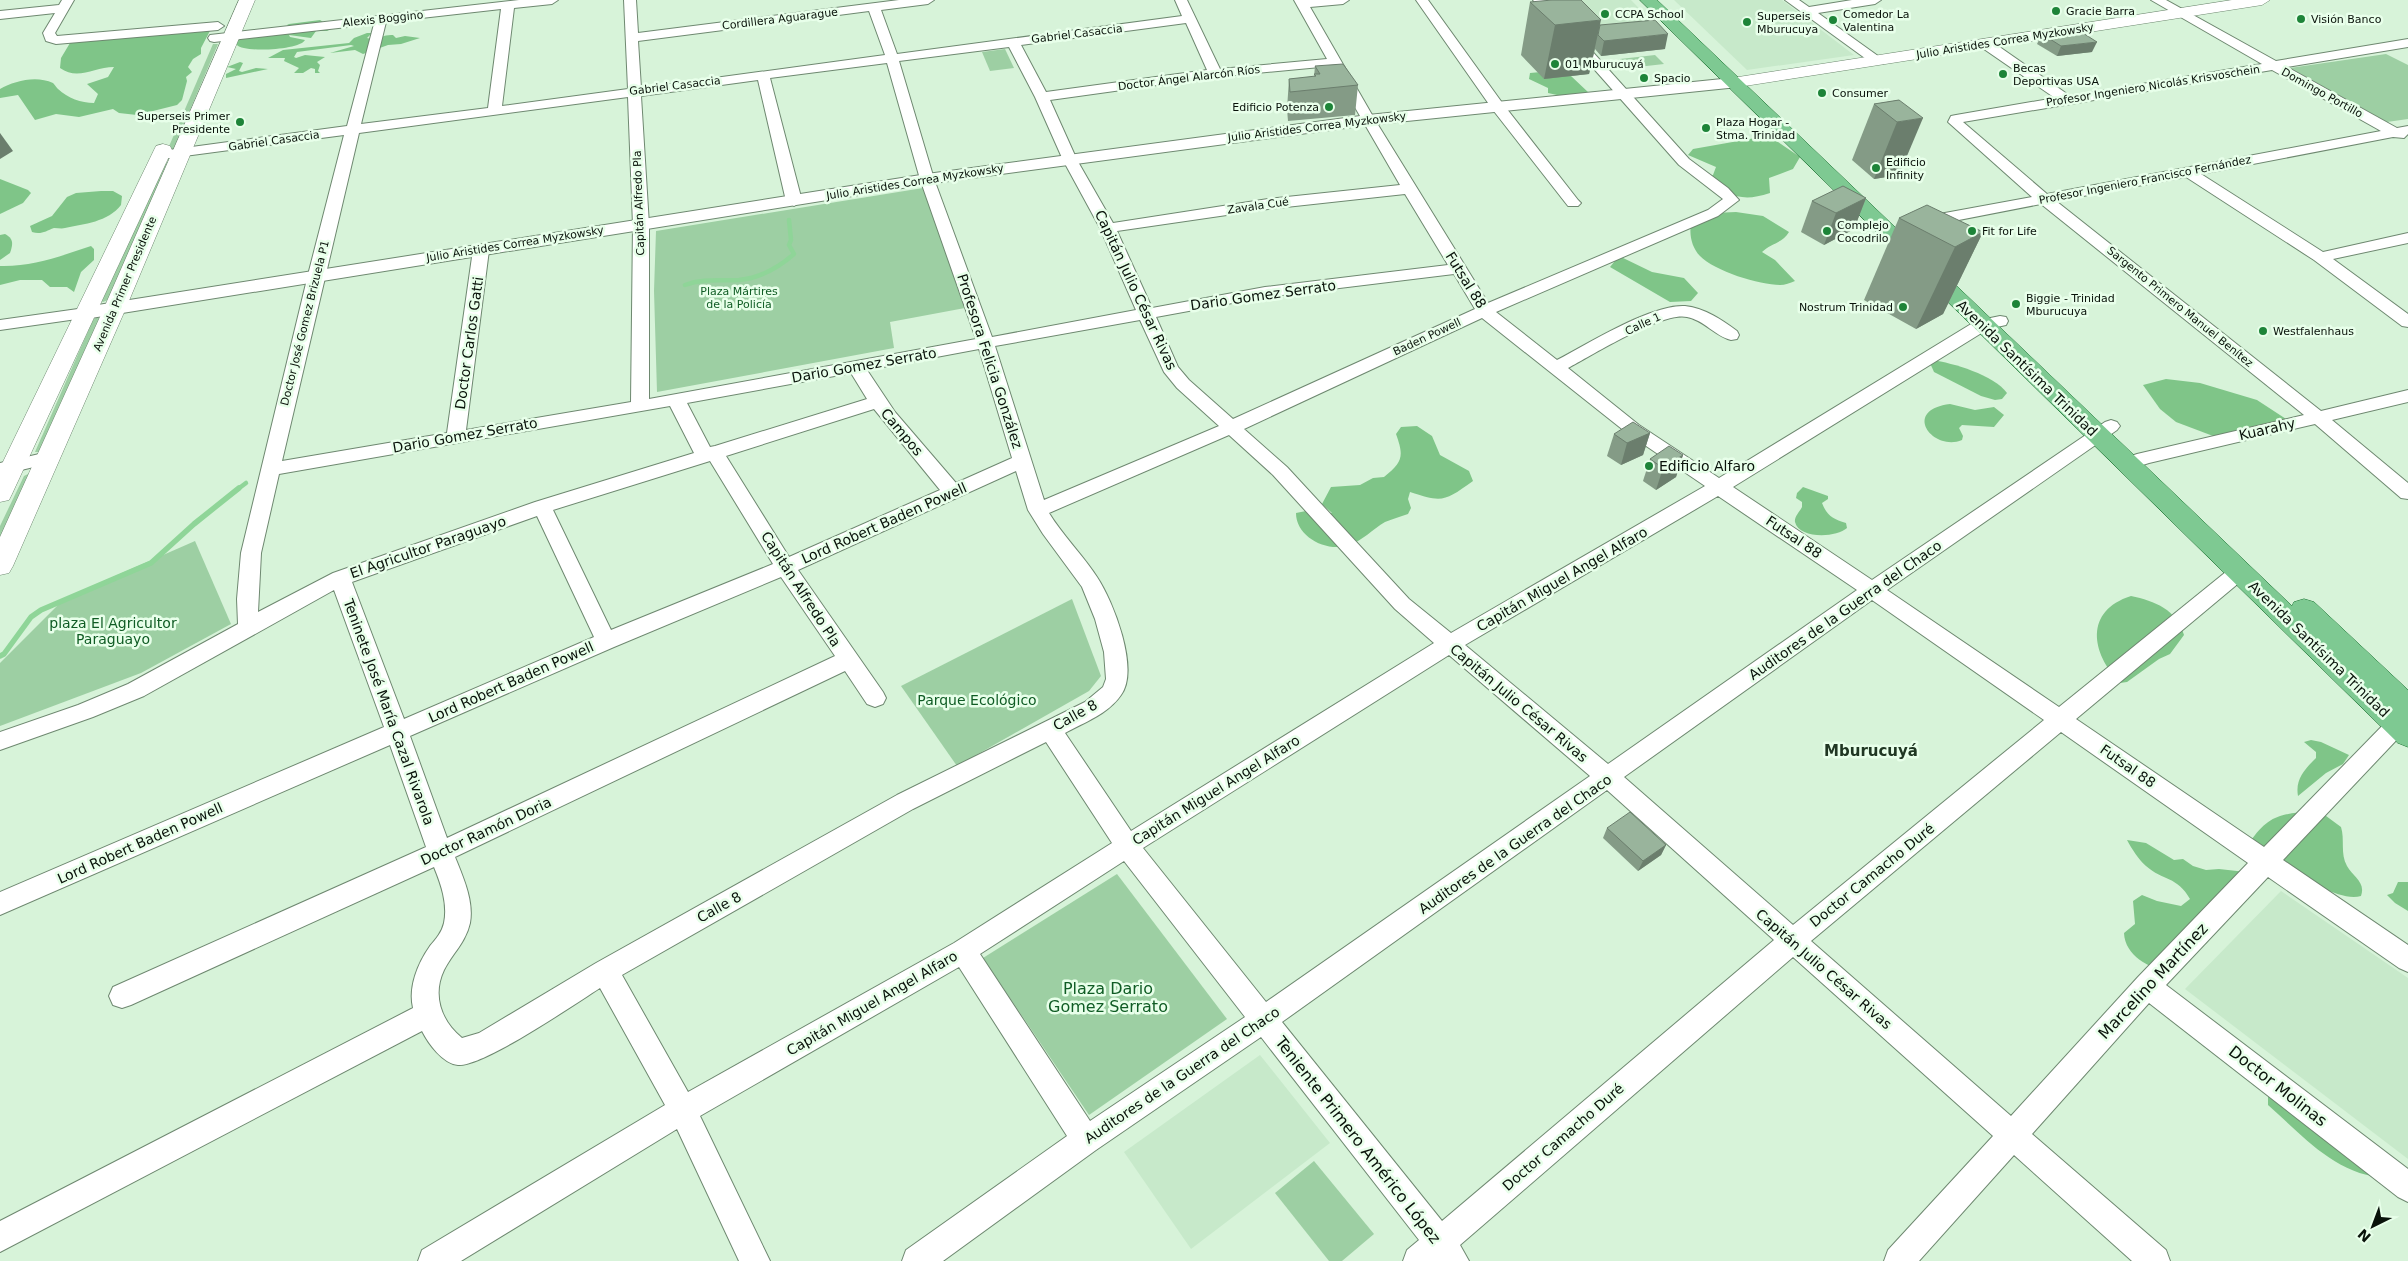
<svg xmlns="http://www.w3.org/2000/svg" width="2408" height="1261" font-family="'DejaVu Sans',sans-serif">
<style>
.built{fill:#c7e9ca}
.green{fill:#9dcfa3}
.forest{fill:#7fc588}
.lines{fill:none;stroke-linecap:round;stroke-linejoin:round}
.stream-far1{stroke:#8fd598;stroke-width:4.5}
.stream{stroke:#8fd598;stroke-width:5.5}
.minor-casing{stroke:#6e8870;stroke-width:2}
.tertiary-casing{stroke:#6e8870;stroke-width:2}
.secondary-casing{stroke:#6e8870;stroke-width:1}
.primary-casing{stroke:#1d7233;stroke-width:1}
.minor{fill:#fff;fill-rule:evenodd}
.tertiary{fill:#fff;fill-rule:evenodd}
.secondary{fill:#fff;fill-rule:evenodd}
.primary{fill:#7ec992;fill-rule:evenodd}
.wall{fill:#849b86}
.shaded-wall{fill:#6b7e6d}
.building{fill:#99b49c;stroke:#6b7e6d}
.poi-dot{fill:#1d8438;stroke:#e8ffea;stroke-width:2}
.labels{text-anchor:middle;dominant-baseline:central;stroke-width:5;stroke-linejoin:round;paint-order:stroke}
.far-poi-label{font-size:11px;fill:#09120a;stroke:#e8ffea;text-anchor:start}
.far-street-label{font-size:11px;fill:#09120a;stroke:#e8ffea}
.far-park-label{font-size:11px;fill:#0f5c24;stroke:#e8ffea}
.street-label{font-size:14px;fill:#09120a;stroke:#e8ffea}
.poi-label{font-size:14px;fill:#09120a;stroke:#e8ffea;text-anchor:start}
.park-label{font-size:14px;fill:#0f5c24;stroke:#e8ffea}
.neighbourhood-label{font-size:15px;font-weight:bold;fill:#203723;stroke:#e8ffea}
.near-street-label{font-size:16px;fill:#09120a;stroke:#e8ffea}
.near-park-label{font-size:16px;fill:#0f5c24;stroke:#e8ffea}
</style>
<rect width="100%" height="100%" fill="#d7f3d9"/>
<g class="built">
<path d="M1551,0H1631L1659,29L1585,35Z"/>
<path d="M1674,0H1782L1854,55L1747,70Z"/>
<path d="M2281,891L2408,978V1159L2185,989Z"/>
<path d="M1260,1055L1330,1143L1191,1249L1124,1152Z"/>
</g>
<g class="green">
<path d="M213,44H218L173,150L167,151Z"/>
<path d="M1005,49L1014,68L990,71L982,52Z"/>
<path d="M2386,54L2408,65V119L2387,122L2290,68Z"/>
<path d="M1655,55L1664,64L1629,68L1620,59Z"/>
<path d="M164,162L167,163L108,300L103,302L101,301Z"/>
<path d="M923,188L965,308L890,322L894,348L657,392L654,291L656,231Z"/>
<path d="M96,318H100L40,452H35L93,320Z"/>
<path d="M30,473L0,544V526L24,476Z"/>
<path d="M195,541L231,624L141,673L0,726V663L65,598Z"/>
<path d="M1072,599L1101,676L1089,691L957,766L901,686Z"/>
<path d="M1117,874L1227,1019L1089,1115L983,958Z"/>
<path d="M1314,1161L1374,1234L1342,1261H1329L1275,1193Z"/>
</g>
<g class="forest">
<path d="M320,20L333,28L327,31H316L311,38L289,35L290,37L305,40C300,50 244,53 237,45V40L243,36H270L289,27L287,25L289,24Z"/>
<path d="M212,27L201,48V54L193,59L188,67L192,72L186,77L187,81L182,100L177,105L137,115L119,113L113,109L79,117L56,114L35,120L18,95L0,98V89C14,81 36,75 53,83C54,84 57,88 58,89C68,98 81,103 94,103L98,94L87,84L108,77L114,67C94,67 78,81 60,68L61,58L73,38Z"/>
<path d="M367,33H372L367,38C374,41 384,34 393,35L396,38L405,36L420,38L401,44L388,45L363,54L355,50L330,53L354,46L351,45L297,52L294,57L296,58L305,55L325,57L317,62L320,65L318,71L320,73H315V69L311,68L303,73H294L299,68L284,61L285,58H268L283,50L349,43L354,38Z"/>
<path d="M240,62L243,63L239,71L242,72L256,68L268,69L226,78V74L236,69L227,67Z"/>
<path d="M1541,72L1571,76L1589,93L1575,99L1548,93V88L1529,79L1530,73Z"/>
<path d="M1761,137L1778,142L1800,157L1793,169L1769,178L1770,193C1740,203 1731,195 1705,180L1713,175L1716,167L1688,155L1693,149Z"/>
<path d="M0,179L28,190L31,193L23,203L0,214Z"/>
<path d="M101,191H113L122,196L121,205C108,222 84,224 65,228C62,229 58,228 54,228C46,231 41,235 32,232L30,226L52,216L67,197L76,193Z"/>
<path d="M1736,212L1763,216L1789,232C1783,243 1771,243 1762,252L1775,260L1795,281C1790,283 1785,285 1780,285C1760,285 1714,271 1700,256C1692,248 1689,235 1691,224L1714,213Z"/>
<path d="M5,234C14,239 13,244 10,253L0,260V235Z"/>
<path d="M91,246L94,249V260L81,272L74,292L67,287H50L42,280H20L0,285V266C32,267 61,256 91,246Z"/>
<path d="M1619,256L1652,272L1684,278L1698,293L1691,301L1670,302L1610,267Z"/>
<path d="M1932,360C1953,363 1994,375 2007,393L2002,399L1995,400L1981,396L1934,372L1930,363Z"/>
<path d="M2166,379L2200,383L2257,400L2297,426L2229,442L2176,422L2160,409L2143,385Z"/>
<path d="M1950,404L1975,410L1994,407L2004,415L1994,427L1962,425L1959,428L1963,436L1962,440C1933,452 1901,410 1950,404Z"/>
<path d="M1417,426L1432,436L1440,455L1469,471L1473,481C1445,501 1443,503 1410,492L1408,499L1411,508L1408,514C1400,517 1392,519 1385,522C1373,529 1362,541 1349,545C1327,553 1296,537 1296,513L1306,511L1332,513L1322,504L1331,487L1360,485L1373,478L1384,477C1403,462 1404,456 1396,434L1401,427Z"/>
<path d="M1803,487L1828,496V499L1822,503C1827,516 1833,519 1846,523L1847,528C1836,538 1799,539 1795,522C1794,517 1800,511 1802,507V502L1796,498L1797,493Z"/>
<path d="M2131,596C2155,601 2177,610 2184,635L2170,654L2159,659L2127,682L2120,683C2091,653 2084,611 2131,596Z"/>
<path d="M2311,740L2321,742L2349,755L2343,764L2326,773L2298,796C2295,779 2305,769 2316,758V752L2304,742Z"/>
<path d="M2313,811L2322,813L2341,827C2345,839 2340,854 2347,866C2353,877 2366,882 2361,896C2332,904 2275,858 2250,842C2269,814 2282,814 2313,811Z"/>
<path d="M2127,840L2146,843L2174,860L2183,859L2193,866L2206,870L2219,869L2246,872L2199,950L2183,967L2168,973C2149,967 2125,956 2124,933L2135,924L2133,901L2142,895L2157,901L2181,906L2190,899C2177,876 2163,881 2146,866C2138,859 2132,849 2127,840Z"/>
<path d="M2398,882H2408V911L2395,903L2387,895L2393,893Z"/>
<path d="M2268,1089L2380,1177C2334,1173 2301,1134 2268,1105Z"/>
</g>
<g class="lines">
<g class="stream-far1">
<path d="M685,285C703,278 720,281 739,280C760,278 778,268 794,254L789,245L791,240L789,220"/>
<path d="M238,489L246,483"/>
</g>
<path class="stream" d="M0,656L4,654L31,617L41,610L151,563L194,524L239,488"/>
<defs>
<g id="minor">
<path d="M62,0H74L55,33L57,36L218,22L224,26L218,30L56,44L46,41L43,33L55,13L0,19V11L59,5Z"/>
<path d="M519,0H558L552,4L514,8L502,106L628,89L624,0H636L638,33L899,0H934L928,4L881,10L897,54L1182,16L1175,0H1187L1220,69L1327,59L1294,0H1349L1343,4L1310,7L1375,120L1488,303L1708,210L1723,199L1679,165L1533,0H1546L1689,159L1728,188L1739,200L1718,216L1496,312L1557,360C1588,344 1651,304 1685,306C1705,308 1722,320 1737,331L1739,335L1737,339L1731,340C1715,336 1704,320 1687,317C1663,311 1591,356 1568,368L1639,425L1719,478L1976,321L2000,316L2006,317L2008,321L2006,325L1988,329L1733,487L1872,580L2105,422L2111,420L2117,422L2120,426L2117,430L1887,590L2059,707L2232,567L2239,565L2246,567L2249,572L2246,577L2076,719L2264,847L2387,721L2395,696L2408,692V726L2405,731L2283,860L2408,945V972L2399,968L2268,877L2166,985L2408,1169V1202L2398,1197L2149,1003L2032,1134L2166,1250L2170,1261H2132L2014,1155L1919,1261H1884L1888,1250L1993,1136L1793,957L1460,1245L1469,1261H1403L1407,1250L1419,1240L1261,1037L1096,1150L943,1261H902L906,1250L1067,1136L959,967L700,1116L770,1261H739L677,1129L461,1261H418L422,1250L665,1105L600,988C575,1004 483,1067 458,1065C443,1064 428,1043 422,1031L0,1252V1221L413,1008C408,987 418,963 430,946C436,939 442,932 444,923C448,904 441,884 434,867L131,1005L122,1008L113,1005L109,996L113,987L426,847L390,745L0,915V892L384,727L334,590L144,696L93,717L0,750V732L78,705L128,684L238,624L237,599L241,553L308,275L344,135L162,159L155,155L162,151L347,126L374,24L214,42L210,41L208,38L210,35ZM501,9L488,108L361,124L386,22ZM869,11L885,55L641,88L638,41ZM1186,23L1207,70L1046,92L1021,45ZM1009,47L1035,97L1063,160L1100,228L1136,310L992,337L934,179L899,61ZM887,63L920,179L976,339L649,399V225L641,96L758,80L786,201L794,206L802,201L770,78ZM1331,66L1400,185L1268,199L1113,223L1077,160L1050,100L1215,77ZM628,97L633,225L631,402L466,430L489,250L481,245L473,250L447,433L282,461L359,133ZM1405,194L1448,265L1265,287L1152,308L1117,231L1268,209ZM1454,274L1475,309L1233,419L1189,380L1178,367L1156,317L1265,297ZM1482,318L1627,433L1705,486L1451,633L1409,599L1287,467L1244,429ZM1140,320L1164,372L1177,388L1219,426L1044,500L995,346ZM979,349L1012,458L956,483L895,412L867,370ZM851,373L867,399L715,446L710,447L687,403ZM670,406L694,453L535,502L333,573L258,612L261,553L279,474ZM874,409L940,490L789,557L726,456ZM1229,435L1273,475L1395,609L1434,643L1131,831L1065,733C1085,722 1108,714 1121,695C1140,669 1113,601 1097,577C1083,555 1063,536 1049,513ZM710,461L773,564L611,630L553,510ZM1016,471L1028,510L1043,534L1082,587L1095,619L1104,652L1106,679L1103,687L1085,702L897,795L596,963L479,1033L462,1038C441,1021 432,995 444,970C452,954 466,942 470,923C474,901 463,877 455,857L845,671L867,704L875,707L883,704L886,698L883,692L798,570ZM1718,496L1857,590L1608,764L1465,645ZM537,516L594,637L404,719L352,582ZM781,577L835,656L447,838L410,736L614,647ZM1872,600L2044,720L1793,925L1624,777ZM1449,655L1590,776L1266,1002L1143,848ZM2061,732L2248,863L2138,977L2011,1116L1811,941ZM1046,742L1112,843L954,943L688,1092L622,975L913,809ZM1607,790L1774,940L1442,1221L1282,1022ZM1124,861L1245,1017L1090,1121L980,954Z"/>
<path d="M1416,0H1428L1503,104L1578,200L1581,203L1578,206H1568L1493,110Z"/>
<path d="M1785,0H1799L1809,7L1852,0H1881L1875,4L1818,13L1885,61L1883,64H1873Z"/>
<path d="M2151,0H2166L2276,61L2408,39V47L2287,67L2397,128L2408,126V134L2404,138L2393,137L2201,174L2323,252L2408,233V243L2333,259L2408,314V327L2402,326L2314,260L2186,177L2056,201L2321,411L2408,390V402L2332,420L2408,483V499L2401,498L2315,424L2149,463L2127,470L2120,468L2118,464L2120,460L2137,454L2304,415L2041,204L1923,227L1915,222L1923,217L2032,197L1948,122L1951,116L1956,115L2055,98L1981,47L1980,44L1981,41H1991L2070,96L2262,64ZM2272,70L2381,131L2047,194L1963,122Z"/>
<path d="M85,308L91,309L93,313L91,317L0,330V320Z"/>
<path d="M48,452L55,454L57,458L55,462L0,475V463Z"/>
</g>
<path id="tertiary" d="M1732,78L1738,79L1740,83L1738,87L1368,125L927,184L85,319L78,317L75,313L78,309L85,307L927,174L1368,115Z"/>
<g id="secondary">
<path d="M239,0H255L126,308L13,566L9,573L0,575V537L104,308Z"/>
<path d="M2232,0H2270L2262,5L1732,88L1726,87L1723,83L1726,79L1732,78Z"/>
<path d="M163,144L170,146L172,150L12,494L9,500L0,502V468L154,150L156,146Z"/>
</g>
<path id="primary" d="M1640,0H1657L2292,606L2294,602L2304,599L2314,602L2408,690V747L2398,743Z"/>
</defs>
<use href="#minor" class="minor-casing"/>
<use href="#tertiary" class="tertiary-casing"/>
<use href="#secondary" class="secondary-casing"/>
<use href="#primary" class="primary-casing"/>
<use href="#minor" class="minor"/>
<use href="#tertiary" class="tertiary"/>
<use href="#secondary" class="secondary"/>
<use href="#primary" class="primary"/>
</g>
<g class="wall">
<path d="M1530,2L1600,25L1665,49L1601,56L1595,49L1589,74L1544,79L1521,55Z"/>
<path d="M2042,34L2092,52L2057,56L2037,44Z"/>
<path d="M1315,66L1358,85L1355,115L1288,121L1287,109L1289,79L1314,77Z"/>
<path d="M1899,100V175L1874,179L1852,160L1874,104Z"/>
<path d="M1866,198L1854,229L1824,245L1801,232L1812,201Z"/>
<path d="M1899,218L1983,232L1943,314L1916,329L1864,300Z"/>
<path d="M1650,433L1643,455L1621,465L1607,456L1614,434Z"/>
<path d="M1683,455L1676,477L1656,490L1643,481L1650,459Z"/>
<path d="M1607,828L1666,845L1661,855L1638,871L1603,838Z"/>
</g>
<g class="shaded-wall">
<path d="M1601,20L1589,74L1544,79L1555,25Z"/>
<path d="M1668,34L1665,49L1601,56L1604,41Z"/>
<path d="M2097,42L2092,52L2057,56L2061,46Z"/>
<path d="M1923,118L1899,175L1874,179L1897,122Z"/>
<path d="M0,133L13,151L0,159Z"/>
<path d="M1866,198L1854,229L1824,245L1836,213Z"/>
<path d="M1983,232L1943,314L1916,329L1955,247Z"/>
<path d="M1650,433L1643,455L1621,465L1627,443Z"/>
<path d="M1683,455L1676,477L1656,490L1663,468Z"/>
<path d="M1666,845L1661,855L1638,871L1643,861Z"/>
</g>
<g class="building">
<path d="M1552,0H1581L1601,20L1555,25L1530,2Z"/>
<path d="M1655,20L1668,34L1604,41L1598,35L1600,25Z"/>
<path d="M2075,28L2097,42L2061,46L2042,34Z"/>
<path d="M1343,64L1358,85L1290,92L1289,79L1316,76L1314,74H1320L1315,66Z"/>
<path d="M1899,100L1923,118L1897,122L1874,104Z"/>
<path d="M1843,186L1866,198L1836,213L1812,201Z"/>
<path d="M1927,205L1983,232L1955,247L1899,218Z"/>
<path d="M1633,422L1650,433L1627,443L1614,434Z"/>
<path d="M1669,446L1683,455L1663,468L1650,459Z"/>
<path d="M1630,812L1666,845L1643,861L1607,828Z"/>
</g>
<g class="poi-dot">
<circle cx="2056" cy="11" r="5"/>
<circle cx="1605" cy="14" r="5"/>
<circle cx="2301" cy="19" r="5"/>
<circle cx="1833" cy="20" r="5"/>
<circle cx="1747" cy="22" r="5"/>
<circle cx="1555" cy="64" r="5"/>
<circle cx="2003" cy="74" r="5"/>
<circle cx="1644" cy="78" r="5"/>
<circle cx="1822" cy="93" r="5"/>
<circle cx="1329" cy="107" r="5"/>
<circle cx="240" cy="122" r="5"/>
<circle cx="1706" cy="128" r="5"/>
<circle cx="1876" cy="168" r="5"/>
<circle cx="1827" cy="231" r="5"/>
<circle cx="1972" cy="231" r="5"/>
<circle cx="2016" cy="304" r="5"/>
<circle cx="1903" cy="307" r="5"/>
<circle cx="2263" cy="331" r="5"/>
<circle cx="1649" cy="466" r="5"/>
</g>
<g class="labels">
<g class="far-poi-label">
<text x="2066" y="11">Gracie Barra</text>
<text x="1615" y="14">CCPA School</text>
<text x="1843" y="14">Comedor La<tspan x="1843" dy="13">Valentina</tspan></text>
<text x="1757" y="16">Superseis<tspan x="1757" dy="13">Mburucuya</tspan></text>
<text x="2311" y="19">Visión Banco</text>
<text x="1565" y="64">01 Mburucuyá</text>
<text x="2013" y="68">Becas<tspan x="2013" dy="13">Deportivas USA</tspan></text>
<text x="1654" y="78">Spacio</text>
<text x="1832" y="93">Consumer</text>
<text x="1319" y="107" text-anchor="end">Edificio Potenza</text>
<text x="230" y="116" text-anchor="end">Superseis Primer<tspan x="230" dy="13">Presidente</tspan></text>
<text x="1716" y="122">Plaza Hogar -<tspan x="1716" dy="13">Stma. Trinidad</tspan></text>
<text x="1886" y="162">Edificio<tspan x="1886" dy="13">Infinity</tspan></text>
<text x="1837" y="225">Complejo<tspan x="1837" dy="13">Cocodrilo</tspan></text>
<text x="1982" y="231">Fit for Life</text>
<text x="2026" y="298">Biggie - Trinidad<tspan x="2026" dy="13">Mburucuya</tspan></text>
<text x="1893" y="307" text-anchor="end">Nostrum Trinidad</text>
<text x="2273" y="331">Westfalenhaus</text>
</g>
<g class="far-street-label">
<text transform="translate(383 19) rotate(-6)">Alexis Boggino</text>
<text transform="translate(780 19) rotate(-7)">Cordillera Aguarague</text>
<text transform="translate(1077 34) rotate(-7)">Gabriel Casaccia</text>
<text transform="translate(2005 41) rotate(-9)">Julio Aristides Correa Myzkowsky</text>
<text transform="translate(1189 78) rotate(-7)">Doctor Ángel Alarcón Ríos</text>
<text transform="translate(675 86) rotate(-7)">Gabriel Casaccia</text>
<text transform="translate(2153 86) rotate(-9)">Profesor Ingeniero Nicolás Krisvoschein</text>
<text transform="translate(2322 93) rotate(29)">Domingo Portillo</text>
<text transform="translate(1317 127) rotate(-7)">Julio Aristides Correa Myzkowsky</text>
<text transform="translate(274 141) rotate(-8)">Gabriel Casaccia</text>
<text transform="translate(2145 180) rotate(-11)">Profesor Ingeniero Francisco Fernández</text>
<text transform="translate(915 182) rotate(-9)">Julio Aristides Correa Myzkowsky</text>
<text transform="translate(639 203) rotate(-92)">Capitán Alfredo Pla</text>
<text transform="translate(1258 206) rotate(-8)">Zavala Cué</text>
<text transform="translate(515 244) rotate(-9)">Julio Aristides Correa Myzkowsky</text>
<text transform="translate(125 284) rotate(-67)">Avenida Primer Presidente</text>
<text transform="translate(2180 307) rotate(39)">Sargento Primero Manuel Benítez</text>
<text transform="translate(305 323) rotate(-76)">Doctor José Gomez Brizuela P1</text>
<text transform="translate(1643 324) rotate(-25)">Calle 1</text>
<text transform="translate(1427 337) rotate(-25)">Baden Powell</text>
</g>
<g class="far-park-label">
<text x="739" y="291">Plaza Mártires<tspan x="739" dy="13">de la Policía</tspan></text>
</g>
<g class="street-label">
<text transform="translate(1466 280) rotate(58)">Futsal 88</text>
<text transform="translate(1136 290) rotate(65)">Capitán Julio César Rivas</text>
<text transform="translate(1263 295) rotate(-8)">Dario Gomez Serrato</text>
<text transform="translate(469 343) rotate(-82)">Doctor Carlos Gatti</text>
<text transform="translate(990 361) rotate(72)">Profesora Felicia González</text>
<text transform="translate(864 365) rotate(-10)">Dario Gomez Serrato</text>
<text transform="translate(2027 368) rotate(44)">Avenida Santísima Trinidad</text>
<text transform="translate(2267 429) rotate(-13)">Kuarahy</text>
<text transform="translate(902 432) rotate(50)">Campos</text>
<text transform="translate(465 435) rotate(-10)">Dario Gomez Serrato</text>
<text transform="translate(884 523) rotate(-24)">Lord Robert Baden Powell</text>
<text transform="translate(1794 537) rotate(34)">Futsal 88</text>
<text transform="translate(428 547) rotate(-19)">El Agricultor Paraguayo</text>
<text transform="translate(1562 579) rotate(-30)">Capitán Miguel Angel Alfaro</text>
<text transform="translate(801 589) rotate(57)">Capitán Alfredo Pla</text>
<text transform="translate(1845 610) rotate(-35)">Auditores de la Guerra del Chaco</text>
<text transform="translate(2319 649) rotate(44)">Avenida Santísima Trinidad</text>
<text transform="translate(511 682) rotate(-24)">Lord Robert Baden Powell</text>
<text transform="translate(1519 703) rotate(40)">Capitán Julio César Rivas</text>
<text transform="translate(389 712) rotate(70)">Teninete José María Cazal Rivarola</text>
<text transform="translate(1075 715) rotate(-29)">Calle 8</text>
<text transform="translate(2128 766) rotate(35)">Futsal 88</text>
<text transform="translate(1216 790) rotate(-32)">Capitán Miguel Angel Alfaro</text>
<text transform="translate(486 831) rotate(-25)">Doctor Ramón Doria</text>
<text transform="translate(140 843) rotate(-24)">Lord Robert Baden Powell</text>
<text transform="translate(1515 844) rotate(-35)">Auditores de la Guerra del Chaco</text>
<text transform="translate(1872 875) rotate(-39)">Doctor Camacho Duré</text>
<text transform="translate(719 907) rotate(-29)">Calle 8</text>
<text transform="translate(1824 969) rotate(41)">Capitán Julio César Rivas</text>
<text transform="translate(872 1003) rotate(-30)">Capitán Miguel Angel Alfaro</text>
<text transform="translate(1182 1075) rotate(-34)">Auditores de la Guerra del Chaco</text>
<text transform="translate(1563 1137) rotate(-41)">Doctor Camacho Duré</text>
</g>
<g class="poi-label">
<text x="1659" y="466">Edificio Alfaro</text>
</g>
<g class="park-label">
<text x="113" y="623">plaza El Agricultor<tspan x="113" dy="16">Paraguayo</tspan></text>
<text x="977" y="700">Parque Ecológico</text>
</g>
<g class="neighbourhood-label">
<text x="1871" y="751">Mburucuyá</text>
</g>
<g class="near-street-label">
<text transform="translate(2153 981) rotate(-47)">Marcelino Martínez</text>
<text transform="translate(2278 1086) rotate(38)">Doctor Molinas</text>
<text transform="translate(1358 1140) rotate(52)">Teniente Primero Américo López</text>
</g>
<g class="near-park-label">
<text x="1108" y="988">Plaza Dario<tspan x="1108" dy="18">Gomez Serrato</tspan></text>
</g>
</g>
<g transform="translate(2373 1226) rotate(222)" stroke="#e8ffea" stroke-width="4" paint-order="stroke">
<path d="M0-4L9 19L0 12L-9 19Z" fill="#09120a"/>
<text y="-8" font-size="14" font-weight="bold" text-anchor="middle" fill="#09120a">N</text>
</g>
</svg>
